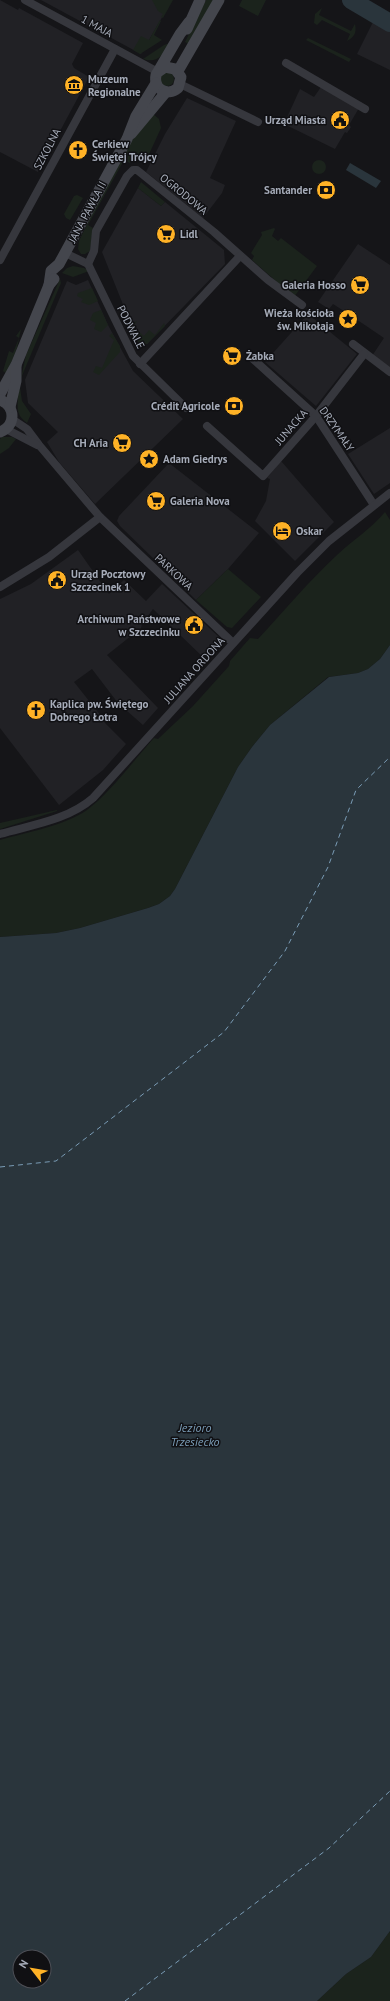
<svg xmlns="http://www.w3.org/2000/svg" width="390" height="2001" font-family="'PT Sans',sans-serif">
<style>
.built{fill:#212125}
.green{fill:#1b231c}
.water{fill:#2a353c;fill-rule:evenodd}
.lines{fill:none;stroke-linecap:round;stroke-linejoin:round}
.river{stroke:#2a353c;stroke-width:18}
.ferry{stroke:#7a9cb6;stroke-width:1;stroke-dasharray:5 4;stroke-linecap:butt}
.street{stroke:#36373d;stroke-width:8}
.secondary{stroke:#44464d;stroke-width:11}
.labels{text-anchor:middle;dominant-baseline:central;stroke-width:3;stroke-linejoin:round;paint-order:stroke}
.street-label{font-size:11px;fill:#a6acb9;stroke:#101013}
.poi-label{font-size:11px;font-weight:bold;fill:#a6acb9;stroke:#101013;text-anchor:start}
.water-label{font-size:12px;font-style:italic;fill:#7a9cb6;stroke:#101013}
</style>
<rect width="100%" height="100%" fill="#151518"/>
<g class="built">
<path d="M0,0L18,10L19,8L83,43L72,64L74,68L89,77L38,172L0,152Z"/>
<path d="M41,0H172L141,54Z"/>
<path d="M374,20L390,28V70L357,54Z"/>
<path d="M321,87L359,108L349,125L351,127L347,133L345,132L335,149L284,124L300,89L314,97Z"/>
<path d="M187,98L236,121L210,178L225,185L222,193L203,218L146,172L165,134Z"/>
<path d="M138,188L161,206L165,202L224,250L225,264L147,344L138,342L102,252Z"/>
<path d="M358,244L390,265V368L372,356L384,338L356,319L350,327L340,320L344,311L333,304L329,309L318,302Z"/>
<path d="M88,280L108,325L133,371L183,419L95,504L59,462L47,442L58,432L28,403L25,380L67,281L76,285Z"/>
<path d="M308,314L357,354L316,406L265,362Z"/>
<path d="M390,428V483L374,494L348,454Z"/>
<path d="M281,461L334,522L295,561L255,521L266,501L270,479L267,478Z"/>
<path d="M169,463L259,533L228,569L196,600L120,526L117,521L119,516Z"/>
<path d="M78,550L109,594L124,580L146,601L162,584L221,639L204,658L153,609L142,624L141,628L107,655L158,708L143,725L118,703L92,669L74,682L105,721L104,722L126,744L103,770L59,805L0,728V599L31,584Z"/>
</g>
<g class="green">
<path d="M152,0H173L163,18L161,17L163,14L158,11Z"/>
<path d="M206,0H214L189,44L185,42Z"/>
<path d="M242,0H266L258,16L239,6Z"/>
<path d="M322,8L319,15L351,31L355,24C357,33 354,37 347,41L350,34L322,20L317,25L314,23L315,14Z"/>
<path d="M160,20L161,21L154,35L162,40L140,54L133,50L141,36L149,40Z"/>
<path d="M308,38L351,59L349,62L306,40Z"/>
<path d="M170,43C164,54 157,64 143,59L164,45Z"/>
<circle cx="167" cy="79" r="7"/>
<path d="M153,114L159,119L161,128L145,163L133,157L130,163L124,160L88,225L93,228L90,251L85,254H81L78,249L79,241L97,204L132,140Z"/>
<circle cx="319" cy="167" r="7"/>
<path d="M141,182L165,202L161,206L138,188Z"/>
<path d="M77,195L83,198L70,220L66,218L64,214L74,196Z"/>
<path d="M274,228L275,229L272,236L278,241L281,238L317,266L294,297L252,260L254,256L251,253L262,235L261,232Z"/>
<path d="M73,266L84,268L89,271L73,277L62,273L67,268Z"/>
<path d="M60,279L61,283L21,378L26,355Z"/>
<path d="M92,288L98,301L89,305L81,302L83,299L77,296L78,293Z"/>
<path d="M101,310L108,325L101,332L94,329L96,323L90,320L93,313Z"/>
<path d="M137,321L133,327L144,336L149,330L155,335L164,323L165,326L147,344L138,342L130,324Z"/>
<path d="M21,329L17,348L7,374L3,371L9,351L13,353L19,338L16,336Z"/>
<path d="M112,333L120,346V352L99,375L93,372L96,366L102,368L114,340L109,336Z"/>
<path d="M20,387L22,401L31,414L27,423C17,416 17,409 18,398H17Z"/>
<path d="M2,437H12L16,439L9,448L0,454V439Z"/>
<path d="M385,512L390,520V645L380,659L368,669L358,673L328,677L270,725L252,747L238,767L175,889L170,896L159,904L148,908L80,928L56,933L0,937V840C27,832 64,826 87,810C110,793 134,760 154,738L158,739L193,706L229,666L230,661L250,638L258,639C284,611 309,581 337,555C353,540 371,529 385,512Z"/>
<path d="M228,569L261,597L232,628L227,627L196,600Z"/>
<path d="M57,810V811L0,829V823Z"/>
<path d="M390,1931V2001H317L346,1974L371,1957Z"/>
</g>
<g class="water">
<path d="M350,163L381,181L376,188L346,170Z"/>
<path d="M390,645V1931L371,1957L346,1974L317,2001H0V937L56,933L80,928L148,908L159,904L170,896L175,889L238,767L252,747L270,725L329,677L358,673L368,669L380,659ZM20,1957H44V1981H20Z"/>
</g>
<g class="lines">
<path class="river" d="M351,0L390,23"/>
<g class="ferry">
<path d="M0,1167L56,1161L224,1032L285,951L328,867L356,790L390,757"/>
<path d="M125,2001L329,1848L390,1791"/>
</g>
<g class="street">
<path d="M25,0L158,72"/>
<path d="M286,63L365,109"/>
<path d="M180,84L258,122"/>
<path d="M65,253L88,264L133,356L186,408"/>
<path d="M0,260L115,49"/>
<path d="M88,264L94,251L96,231L127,176L133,170H137L214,232L268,280L302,305"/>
<path d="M353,344L390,372"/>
<path d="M253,359L316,416L374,505"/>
<path d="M140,364L240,256"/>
<path d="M12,419L27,429L39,445L100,517L233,643"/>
<path d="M207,426L263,476L316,416L364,354"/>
<path d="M6,429L37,445"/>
<path d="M0,587L49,557L100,517"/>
<path d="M0,834C31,825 68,820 93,798L297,573L329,541L390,493"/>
</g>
<g class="secondary">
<path d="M187,29L200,0"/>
<path d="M178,71L219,0"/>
<path d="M158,72L165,67L175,69L181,77L178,88C167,97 153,89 156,75L180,34L189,22"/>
<path d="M131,134L166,92"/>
<path d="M49,285L51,271L59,264L127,139L136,116L156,83"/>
<path d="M0,394L16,365L49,285L54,279"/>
<path d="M0,400C16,406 16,426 0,432"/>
<path d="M10,407L16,381V366"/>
</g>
</g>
<defs>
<symbol id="museum-disc" viewBox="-11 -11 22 22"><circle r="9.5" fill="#ffb226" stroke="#101013"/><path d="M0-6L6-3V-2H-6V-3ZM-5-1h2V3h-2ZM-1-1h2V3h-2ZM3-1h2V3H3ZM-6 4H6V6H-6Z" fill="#111"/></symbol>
<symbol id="civic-disc" viewBox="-11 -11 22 22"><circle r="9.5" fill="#ffb226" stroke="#101013"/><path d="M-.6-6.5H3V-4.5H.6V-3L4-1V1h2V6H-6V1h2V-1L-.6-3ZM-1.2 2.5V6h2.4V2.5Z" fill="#111"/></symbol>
<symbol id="church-disc" viewBox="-11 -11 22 22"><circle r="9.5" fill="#ffb226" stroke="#101013"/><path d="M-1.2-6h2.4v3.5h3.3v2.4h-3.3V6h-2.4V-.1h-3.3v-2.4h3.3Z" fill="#111"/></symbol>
<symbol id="bank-disc" viewBox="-11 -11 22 22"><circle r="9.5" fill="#ffb226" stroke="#101013"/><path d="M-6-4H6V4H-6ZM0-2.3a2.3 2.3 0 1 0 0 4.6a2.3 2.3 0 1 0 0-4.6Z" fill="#111"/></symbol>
<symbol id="supermarket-disc" viewBox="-11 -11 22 22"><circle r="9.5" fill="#ffb226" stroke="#101013"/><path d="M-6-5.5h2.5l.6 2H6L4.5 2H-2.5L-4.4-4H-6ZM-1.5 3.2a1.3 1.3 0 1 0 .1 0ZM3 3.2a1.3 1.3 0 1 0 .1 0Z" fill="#111"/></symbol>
<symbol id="sight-disc" viewBox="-11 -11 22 22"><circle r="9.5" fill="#ffb226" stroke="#101013"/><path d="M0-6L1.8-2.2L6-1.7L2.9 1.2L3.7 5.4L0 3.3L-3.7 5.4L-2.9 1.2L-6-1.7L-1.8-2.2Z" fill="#111"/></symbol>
<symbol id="hotel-disc" viewBox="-11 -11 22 22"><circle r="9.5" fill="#ffb226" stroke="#101013"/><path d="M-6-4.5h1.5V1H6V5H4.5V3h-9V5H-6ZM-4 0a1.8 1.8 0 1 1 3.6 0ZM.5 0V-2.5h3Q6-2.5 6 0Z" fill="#111"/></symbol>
</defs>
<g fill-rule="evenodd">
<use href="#museum-disc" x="63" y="74" width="22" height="22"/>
<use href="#civic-disc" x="329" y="109" width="22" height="22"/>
<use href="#church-disc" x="67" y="139" width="22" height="22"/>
<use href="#bank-disc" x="315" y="179" width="22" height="22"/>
<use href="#supermarket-disc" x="155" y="223" width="22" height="22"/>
<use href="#supermarket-disc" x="349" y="274" width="22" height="22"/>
<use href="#sight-disc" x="337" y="308" width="22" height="22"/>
<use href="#supermarket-disc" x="221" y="345" width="22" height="22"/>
<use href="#bank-disc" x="223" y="395" width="22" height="22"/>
<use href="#supermarket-disc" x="111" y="432" width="22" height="22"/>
<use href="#sight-disc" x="138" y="448" width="22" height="22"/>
<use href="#supermarket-disc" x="145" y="490" width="22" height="22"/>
<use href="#hotel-disc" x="271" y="520" width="22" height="22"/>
<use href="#civic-disc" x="46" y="569" width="22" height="22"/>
<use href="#civic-disc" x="183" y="614" width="22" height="22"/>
<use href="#church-disc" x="25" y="699" width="22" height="22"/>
</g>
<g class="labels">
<g class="street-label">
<text transform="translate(97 26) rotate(28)">1 MAJA</text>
<text transform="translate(47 149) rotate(-62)">SZKOLNA</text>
<text transform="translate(184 194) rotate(39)">OGRODOWA</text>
<text transform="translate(87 212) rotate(-62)">JANA PAWŁA II</text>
<text transform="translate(131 327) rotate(63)">PODWALE</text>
<text transform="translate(291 427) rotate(-49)">JUNACKA</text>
<text transform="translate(337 429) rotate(55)">DRZYMAŁY</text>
<text transform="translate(174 572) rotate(43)">PARKOWA</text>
<text transform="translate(194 670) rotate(-48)">JULIANA ORDONA</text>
</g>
<g class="poi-label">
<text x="88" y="79">Muzeum<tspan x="88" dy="13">Regionalne</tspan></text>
<text x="326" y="120" text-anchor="end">Urząd Miasta</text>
<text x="92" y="144">Cerkiew<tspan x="92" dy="13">Świętej Trójcy</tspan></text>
<text x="312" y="190" text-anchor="end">Santander</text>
<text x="180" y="234">Lidl</text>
<text x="346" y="285" text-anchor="end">Galeria Hosso</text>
<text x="334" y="313" text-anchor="end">Wieża kościoła<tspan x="334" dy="13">św. Mikołaja</tspan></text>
<text x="246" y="356">Żabka</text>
<text x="220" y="406" text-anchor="end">Crédit Agricole</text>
<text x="108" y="443" text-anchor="end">CH Aria</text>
<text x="163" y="459">Adam Giedrys</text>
<text x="170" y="501">Galeria Nova</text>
<text x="296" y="531">Oskar</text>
<text x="71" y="574">Urząd Pocztowy<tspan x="71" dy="13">Szczecinek 1</tspan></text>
<text x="180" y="619" text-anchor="end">Archiwum Państwowe<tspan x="180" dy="13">w Szczecinku</tspan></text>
<text x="50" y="704">Kaplica pw. Świętego<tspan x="50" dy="13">Dobrego Łotra</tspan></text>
</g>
<g class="water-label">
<text x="195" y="1427">Jezioro<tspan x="195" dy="14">Trzesiecko</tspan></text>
</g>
</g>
<g transform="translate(32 1969) rotate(301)"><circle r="19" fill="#101013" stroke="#4c4e55"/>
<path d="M0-3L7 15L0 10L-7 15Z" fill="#ffb226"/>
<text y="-6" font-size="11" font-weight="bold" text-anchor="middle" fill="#a6acb9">N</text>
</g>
</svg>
